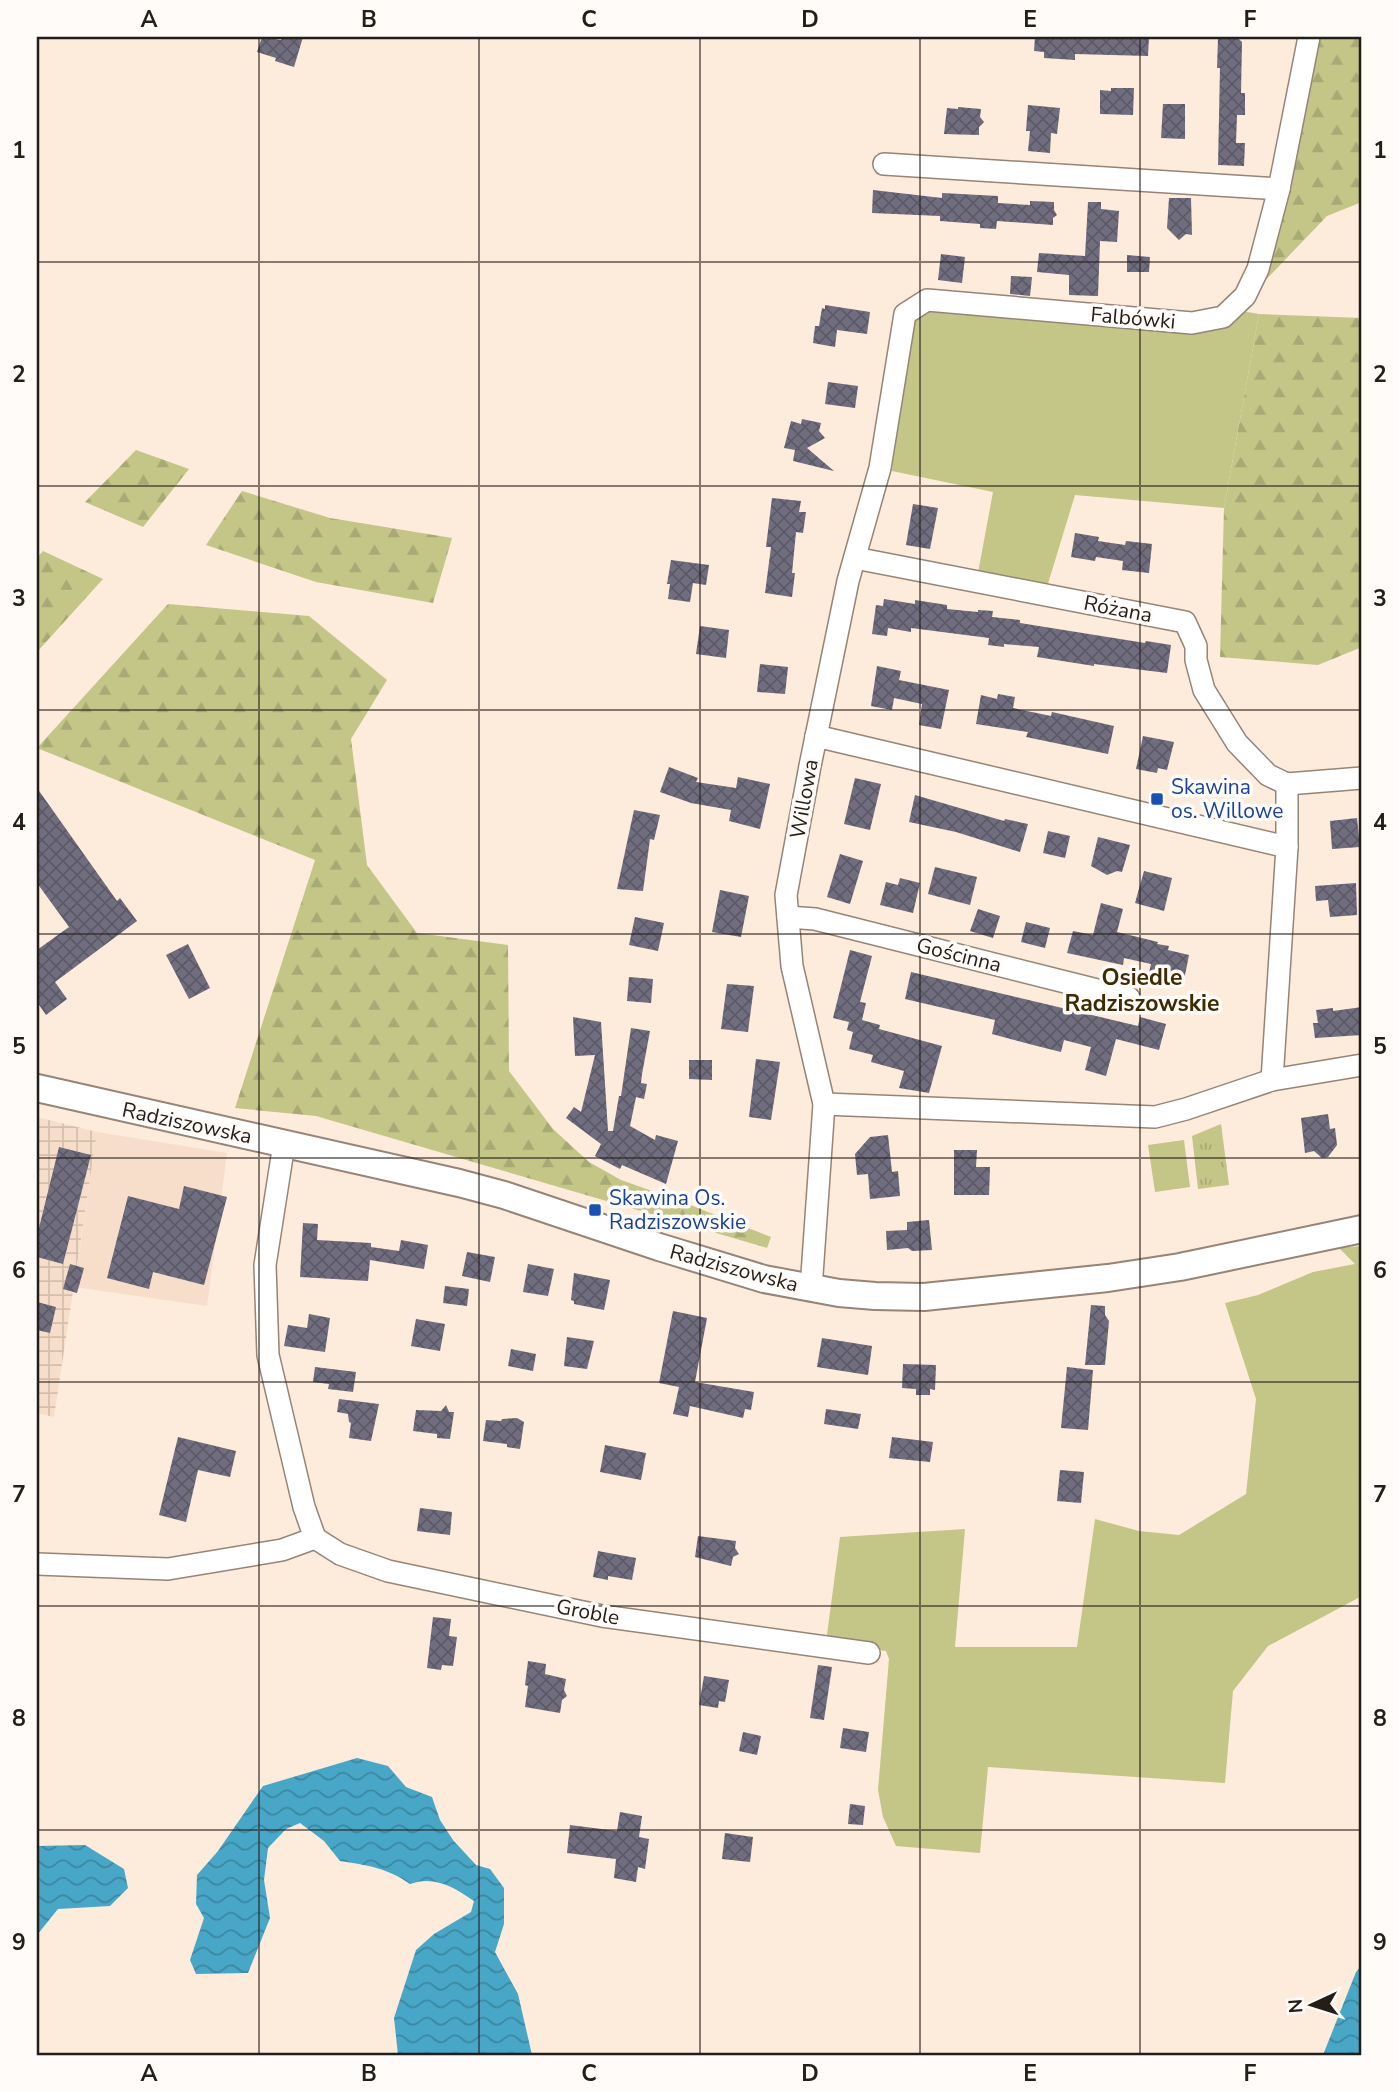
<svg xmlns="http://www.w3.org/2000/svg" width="1399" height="2092" font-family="'Nunito Sans',sans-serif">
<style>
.built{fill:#f7deca}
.industrial{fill:url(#industrial-grid)}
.green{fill:#c3c687}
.forest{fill:url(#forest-firs)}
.park{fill:url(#park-tufts)}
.water{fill:url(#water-waves)}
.building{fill:url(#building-cross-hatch)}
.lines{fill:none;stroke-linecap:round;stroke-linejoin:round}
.minor-casing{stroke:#958477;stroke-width:24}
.tertiary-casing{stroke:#958477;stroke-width:30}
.minor{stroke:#fff;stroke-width:21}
.tertiary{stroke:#fff;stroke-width:26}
.grid{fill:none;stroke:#241d18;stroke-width:2;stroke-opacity:0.55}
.transit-dot{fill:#1a4fb4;stroke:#fffbf8;stroke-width:2.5}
.labels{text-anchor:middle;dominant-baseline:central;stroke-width:7;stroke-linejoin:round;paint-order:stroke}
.street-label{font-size:21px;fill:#241d18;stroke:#fffbf8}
.transit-label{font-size:21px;fill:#164399;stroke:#fffbf8;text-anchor:start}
.neighbourhood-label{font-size:23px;font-weight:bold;fill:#3e2b03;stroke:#fffbf8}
.neatline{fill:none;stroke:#241d18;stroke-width:2.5}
.grid-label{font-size:23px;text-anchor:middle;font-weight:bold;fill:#241d18}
</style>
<defs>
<pattern id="industrial-grid" width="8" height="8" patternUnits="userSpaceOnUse" patternTransform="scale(1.75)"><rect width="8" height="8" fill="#f7deca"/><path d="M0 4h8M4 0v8" fill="none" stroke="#d4bead"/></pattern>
<pattern id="forest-firs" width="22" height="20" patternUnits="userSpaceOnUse" patternTransform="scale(1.75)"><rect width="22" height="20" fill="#c3c687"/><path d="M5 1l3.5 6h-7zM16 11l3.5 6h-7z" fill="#a7aa74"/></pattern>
<pattern id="park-tufts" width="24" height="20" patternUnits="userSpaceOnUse" patternTransform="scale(1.75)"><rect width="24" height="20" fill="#c3c687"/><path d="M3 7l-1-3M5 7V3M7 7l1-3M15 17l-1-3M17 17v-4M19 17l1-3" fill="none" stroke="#a7aa74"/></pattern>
<pattern id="water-waves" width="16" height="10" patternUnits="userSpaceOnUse" patternTransform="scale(1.75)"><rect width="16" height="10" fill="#48a7c7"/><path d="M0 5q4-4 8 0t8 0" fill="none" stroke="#3c87a1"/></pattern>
<pattern id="building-cross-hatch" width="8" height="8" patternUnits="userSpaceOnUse" patternTransform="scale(1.75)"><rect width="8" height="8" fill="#706d7f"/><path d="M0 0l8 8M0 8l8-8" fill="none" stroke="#5c5967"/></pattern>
</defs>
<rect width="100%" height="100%" fill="#fdebdc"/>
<path class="built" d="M97,1132L227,1153L207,1306L74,1287Z"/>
<path class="industrial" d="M37,1117L97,1132L54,1417L37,1413Z"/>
<g class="green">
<path d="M941,308L1137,323L1236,310L1259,314L1224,508L1075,495L1047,587L978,573L993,492L892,471L895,441L913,318L921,313Z"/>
<path d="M1184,1140L1190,1187L1155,1192L1148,1145Z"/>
<path d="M1362,1246V1596L1268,1646L1233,1691L1225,1783L988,1767L980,1853L896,1846L883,1817L878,1790L889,1659L886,1651L826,1642L840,1537L965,1529L955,1647H1077L1095,1519L1139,1531L1179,1535L1246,1494L1256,1399L1225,1303L1258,1295L1313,1272L1355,1264L1339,1248Z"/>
</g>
<g class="forest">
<path d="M1316,37H1362V202L1327,216L1256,290Z"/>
<path d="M1259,314L1362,318V647L1318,665L1220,657L1224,508Z"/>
<path d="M136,450L189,469L143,527L85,502Z"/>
<path d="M242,491L330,518L452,538L433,603L316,582L206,545Z"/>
<path d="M43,551L103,579L37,652V558Z"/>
<path d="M168,604L309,616L387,680L351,739L367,865L417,933L508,945L509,1071L553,1129L589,1162L621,1180L675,1199L771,1237L767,1248L316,1116L235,1108L315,860L37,748Z"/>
</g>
<path class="park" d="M1221,1124L1229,1185L1198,1189L1192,1136Z"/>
<g class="water">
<path d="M357,1758L388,1766L406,1787L432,1797L440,1820L453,1840L476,1865L490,1869L504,1888V1924L495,1952L518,1994L532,2055H398L394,2018L416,1950L434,1934L471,1912L474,1901C454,1887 434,1875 410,1884C388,1868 366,1865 340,1861L324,1841L300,1823L286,1829L268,1848L264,1880L270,1918L248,1973L196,1974L190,1960L204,1918L196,1904L197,1875L218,1851L263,1786Z"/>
<path d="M85,1845L124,1869L128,1888L110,1906L58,1909L37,1935V1846Z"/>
<path d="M1362,1965V2055H1323L1356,1972Z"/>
</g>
<g class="building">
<path d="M262,37L281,40L282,37H303L294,67L275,61L276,58L257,52Z"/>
<path d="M1035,37H1149L1148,56L1075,54V60L1044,58V52L1034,51Z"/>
<path d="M1229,37H1237L1242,42L1241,93H1245V115H1237L1236,143H1245L1244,166L1218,165L1220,68H1217L1218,38Z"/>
<path d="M1111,88H1134L1133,115L1100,114V90L1111,91Z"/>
<path d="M1163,104H1185V139L1161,138Z"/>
<path d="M1028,105L1060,108L1057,134L1051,133L1050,153L1028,151L1030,131H1026Z"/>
<path d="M958,107L981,109L980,117L984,122L979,127V135L944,134L947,108L958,109Z"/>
<path d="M873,190L942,198V193L998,196V203L1030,205V201L1054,202V210L1057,215L1053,218V225L997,221L996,229L980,228V224L940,221V216L872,213Z"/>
<path d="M1169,198H1191L1192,235L1186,234L1179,240L1167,228Z"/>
<path d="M1088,202H1101V209L1119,211L1117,242L1100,241L1098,296L1069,295V275L1037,272L1039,253L1085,256Z"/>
<path d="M941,254L965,257L962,283L938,280Z"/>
<path d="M1127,255L1150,257L1149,272H1127Z"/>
<path d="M1011,276L1032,277L1030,296L1010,294Z"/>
<path d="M825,305L870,312L867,334L837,330L835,347L813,343L815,326H819L822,308L825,309Z"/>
<path d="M828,382L858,386L855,408L825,404Z"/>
<path d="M802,419L821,423L819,431L825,438L807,448L834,471L793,461L795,450L784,448L791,421L801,424Z"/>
<path d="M772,498L801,501L799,512H806L803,533L796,532L792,573H795L792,597L765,593L771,547H766Z"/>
<path d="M913,504L938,508L930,549L906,545Z"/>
<path d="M1075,533L1099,537L1098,541L1125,545L1126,541L1152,544L1149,573L1122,570L1123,561L1096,557L1095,561L1071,557Z"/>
<path d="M671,560L709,565L706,585L693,583L690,602L668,599L670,584H667Z"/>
<path d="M884,599L915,604V600L947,605V609L978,612V610L993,611L992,617L1020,620V623L1145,643L1146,641L1171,645L1167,673L1094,664V666L1037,657L1039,647L1004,644V647L988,645L989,638L911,628V632L888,628L887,636L872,634L876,605L883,606Z"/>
<path d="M700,626L729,630L726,658L696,654Z"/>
<path d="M760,664L788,667L785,694L757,692Z"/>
<path d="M877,666L901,671L899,680L949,690L941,729L919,725L922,704L894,698L892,710L871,706Z"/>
<path d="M998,694L1015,697L1013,708L1051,716L1052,712L1114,726L1108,754L1026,737L1028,732L976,724L981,695L997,699Z"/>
<path d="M1143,736L1174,742L1167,770L1158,768L1157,773L1136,769Z"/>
<path d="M669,767L698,778L696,782L736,788L738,777L770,784L760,829L729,821L731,810L691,803L660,792Z"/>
<path d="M855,778L881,784L870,830L844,824Z"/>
<path d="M37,788L117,901L120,898L137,921L55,982L67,999L46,1015L37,1002V950L69,927L37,883Z"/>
<path d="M915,795L1004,821L1005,819L1028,824L1020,852L956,832L909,822Z"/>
<path d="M634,810L660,815L654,840L650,839L643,891L617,889Z"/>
<path d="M1357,818L1360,847L1332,849L1330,821Z"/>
<path d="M1048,831L1070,836L1065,858L1043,853Z"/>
<path d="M1098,837L1130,845L1122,872L1117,871L1107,875L1091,866Z"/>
<path d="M840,854L863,861L850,904L827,897Z"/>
<path d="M935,867L977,877L970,905L928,894Z"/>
<path d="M1144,871L1172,878L1164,911L1135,903Z"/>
<path d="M900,878L920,883L913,913L880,905L886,882L898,885Z"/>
<path d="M1356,883L1357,915L1330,917L1328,900L1316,901L1315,886Z"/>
<path d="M720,890L749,896L741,937L712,932Z"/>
<path d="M1101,903L1123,909L1117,932L1158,942L1157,944L1169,946L1168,950L1189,955L1184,980L1149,973L1151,964L1124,958L1123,965L1067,953L1073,931L1093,935Z"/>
<path d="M978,909L1000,916L993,938L970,931Z"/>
<path d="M635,917L664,923L658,951L629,945Z"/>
<path d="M1026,922L1050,928L1045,948L1021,942Z"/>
<path d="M188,944L210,988L189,999L166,955Z"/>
<path d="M850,950L872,956L860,1002L866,1003L862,1020L880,1025L879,1029L942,1046L929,1093L899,1088L904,1071L871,1062L873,1055L849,1049L853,1032L847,1030L849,1022L833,1018Z"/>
<path d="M911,972L1138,1026L1140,1017L1166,1024L1159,1050L1116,1039L1106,1076L1085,1070L1091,1047L1064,1040L1061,1052L1037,1046L992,1034L995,1020L905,999Z"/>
<path d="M629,977L653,979L651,1003L627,1001Z"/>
<path d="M727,984L754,986L748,1032L721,1029Z"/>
<path d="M1362,1007V1035L1315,1038L1313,1023H1318L1316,1010L1333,1008V1011Z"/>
<path d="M573,1017L601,1022L608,1131H613L619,1096H621L631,1028L650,1031L642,1074L641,1083L647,1084L644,1099L636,1097L630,1126L655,1140L656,1135L678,1141L666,1184L622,1165L620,1169L595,1156L601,1144L566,1118L574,1107L581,1112L595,1055L575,1056Z"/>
<path d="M756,1059L780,1062L771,1120L749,1117Z"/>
<path d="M689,1060H712V1080L689,1079Z"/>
<path d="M1328,1114L1330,1129L1335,1128L1337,1145L1328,1157L1322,1158L1314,1151L1305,1153L1301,1118Z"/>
<path d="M888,1135L892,1172L898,1171L900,1196L870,1199L868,1174L857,1175L855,1154L870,1137Z"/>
<path d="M59,1147L91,1155L63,1264L37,1257V1236Z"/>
<path d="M954,1150H977L976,1167H990L989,1195H954Z"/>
<path d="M184,1186L227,1197L204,1285L153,1272L149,1289L107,1278L128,1196L179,1209Z"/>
<path d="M929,1220L932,1250L912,1251L908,1248L887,1250L886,1231L907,1230V1222Z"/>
<path d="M303,1223L318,1224L317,1240L371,1243V1247L399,1251L401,1240L428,1245L424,1269L370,1260L368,1281L300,1277Z"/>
<path d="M467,1252L495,1257L490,1282L462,1276Z"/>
<path d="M70,1264L84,1268L77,1293L63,1289Z"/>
<path d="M528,1264L554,1269L548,1296L523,1292Z"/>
<path d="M574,1273L610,1280L604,1310L574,1304V1301L571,1300Z"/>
<path d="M445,1286L469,1289L467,1306L443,1303Z"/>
<path d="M37,1302L56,1307L50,1333L37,1330Z"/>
<path d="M1091,1305L1105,1306V1315L1109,1321L1105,1365H1085Z"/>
<path d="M673,1311L707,1318L695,1382L754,1392L751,1410L745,1409L743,1418L690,1406L688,1417L673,1414L679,1387L659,1383Z"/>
<path d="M309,1314L330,1318L325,1352L284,1346L288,1325L307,1328Z"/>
<path d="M416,1319L445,1324L440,1351L411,1346Z"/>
<path d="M567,1337L594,1341L587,1369L564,1366Z"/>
<path d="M822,1338L872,1346L868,1375L817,1367Z"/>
<path d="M511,1349L536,1354L533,1371L508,1366Z"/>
<path d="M903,1364L936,1365L935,1390L930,1389V1395H916V1389L902,1388Z"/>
<path d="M315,1367L356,1372L353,1392L328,1389L329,1384L313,1382Z"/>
<path d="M1067,1367L1093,1370L1088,1430L1061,1428Z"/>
<path d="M339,1399L379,1404L371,1441L349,1438L351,1423L349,1422L348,1414L337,1412Z"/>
<path d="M446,1405L449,1412H454L450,1439L437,1438V1434L413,1431L416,1410L441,1411Z"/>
<path d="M826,1409L861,1414L858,1429L824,1424Z"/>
<path d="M517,1418L524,1422L520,1449L507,1447V1444L483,1441L486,1420L501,1421L502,1419Z"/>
<path d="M178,1437L236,1451L230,1477L198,1470L186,1522L159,1515Z"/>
<path d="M892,1437L933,1442L930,1462L889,1458Z"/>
<path d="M605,1445L646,1453L641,1480L600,1472Z"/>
<path d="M1060,1470L1084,1472L1081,1503L1057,1501Z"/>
<path d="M420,1508L452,1512L450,1535L417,1531Z"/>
<path d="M698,1536L736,1541L735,1548L739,1554L733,1557L731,1566L695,1557Z"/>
<path d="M598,1551L636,1558L632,1580L608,1576V1580L593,1577Z"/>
<path d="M433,1617L451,1619L449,1636L457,1637L453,1666L442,1665L441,1670L427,1668Z"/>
<path d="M528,1661L546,1664L545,1674L566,1679L564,1690L567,1696L562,1700L560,1713L525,1707L528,1686L525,1685Z"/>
<path d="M818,1665L832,1667L824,1720L810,1718Z"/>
<path d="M704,1676L729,1680L725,1702L719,1701L718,1708L699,1705Z"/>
<path d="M843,1728L869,1732L866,1752L840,1748Z"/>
<path d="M743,1732L761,1736L757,1755L739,1751Z"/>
<path d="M850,1804L865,1806L863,1825L848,1824Z"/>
<path d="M620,1812L642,1816L639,1837L649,1839L645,1869L638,1867L636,1882L614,1878L616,1859L567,1853L570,1825L617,1831Z"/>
<path d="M725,1833L753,1837L750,1862L722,1859Z"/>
</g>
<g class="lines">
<defs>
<g id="minor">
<path d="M884,164L1279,189"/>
<path d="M855,558L1185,622L1196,646V660L1204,690L1237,743L1268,775L1287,784L1362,778"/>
<path d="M816,736L1287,847"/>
<path d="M788,917L815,919L1129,998"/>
<path d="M1272,1080L1287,847V784"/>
<path d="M824,1104L1155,1117L1186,1109L1272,1080L1362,1065"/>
<path d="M811,1289L824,1104L792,966L786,895L810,766L848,581L880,468L905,314L927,300L1192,323L1223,317L1245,296L1258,269L1279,189L1309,37"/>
<path d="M315,1538L340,1554L388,1571L602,1616L869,1653"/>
<path d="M37,1564L168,1569L282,1550L315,1538L304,1507L268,1355L265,1265L284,1144"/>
</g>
<path id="tertiary" d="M37,1088L459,1183L504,1195L659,1247L764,1279L839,1293L875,1296L924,1297L1108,1278L1180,1267L1362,1229"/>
</defs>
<use href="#minor" class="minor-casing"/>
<use href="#tertiary" class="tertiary-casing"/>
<use href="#minor" class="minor"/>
<use href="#tertiary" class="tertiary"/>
</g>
<path class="grid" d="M259,37V2055M479,37V2055M700,37V2055M920,37V2055M1140,37V2055M37,262H1362M37,486H1362M37,710H1362M37,934H1362M37,1158H1362M37,1382H1362M37,1606H1362M37,1830H1362"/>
<g class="transit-dot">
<rect x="1150" y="792" width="14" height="14" rx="3.5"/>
<rect x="588" y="1203" width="14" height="14" rx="3.5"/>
</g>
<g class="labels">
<g class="street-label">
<text transform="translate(1133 318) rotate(5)">Falbówki</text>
<text transform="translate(1118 609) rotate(11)">Różana</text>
<text transform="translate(804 799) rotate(-80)">Willowa</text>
<text transform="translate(959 955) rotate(14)">Gościnna</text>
<text transform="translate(187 1123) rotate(12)">Radziszowska</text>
<text transform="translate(734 1268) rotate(15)">Radziszowska</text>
<text transform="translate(588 1612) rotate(11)">Groble</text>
</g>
<g class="transit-label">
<text x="1171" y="787">Skawina<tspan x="1171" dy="24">os. Willowe</tspan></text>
<text x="609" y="1198">Skawina Os.<tspan x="609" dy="24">Radziszowskie</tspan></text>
</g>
<g class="neighbourhood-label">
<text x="1142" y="977">Osiedle<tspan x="1142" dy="26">Radziszowskie</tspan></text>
</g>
</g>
<rect width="1399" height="2092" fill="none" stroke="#fffbf8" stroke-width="77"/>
<g transform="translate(1312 2005) rotate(266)" stroke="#fffbf8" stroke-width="5" paint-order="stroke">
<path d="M0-5L12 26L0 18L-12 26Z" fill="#241d18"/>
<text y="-10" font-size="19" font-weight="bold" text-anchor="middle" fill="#241d18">N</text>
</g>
<rect x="38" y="38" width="1322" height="2016" class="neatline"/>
<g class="grid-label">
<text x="149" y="27">A</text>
<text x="369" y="27">B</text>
<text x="589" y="27">C</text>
<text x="810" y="27">D</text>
<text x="1030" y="27">E</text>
<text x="1250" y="27">F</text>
<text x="19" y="158">1</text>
<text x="1380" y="158">1</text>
<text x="19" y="382">2</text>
<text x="1380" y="382">2</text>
<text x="19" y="606">3</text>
<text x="1380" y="606">3</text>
<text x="19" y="830">4</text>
<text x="1380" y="830">4</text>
<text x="19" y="1054">5</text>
<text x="1380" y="1054">5</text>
<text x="19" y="1278">6</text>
<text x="1380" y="1278">6</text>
<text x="19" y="1502">7</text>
<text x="1380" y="1502">7</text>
<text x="19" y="1726">8</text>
<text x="1380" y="1726">8</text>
<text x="19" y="1950">9</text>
<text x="1380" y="1950">9</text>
<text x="149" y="2081">A</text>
<text x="369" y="2081">B</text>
<text x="589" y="2081">C</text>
<text x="810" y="2081">D</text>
<text x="1030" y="2081">E</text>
<text x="1250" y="2081">F</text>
</g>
</svg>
